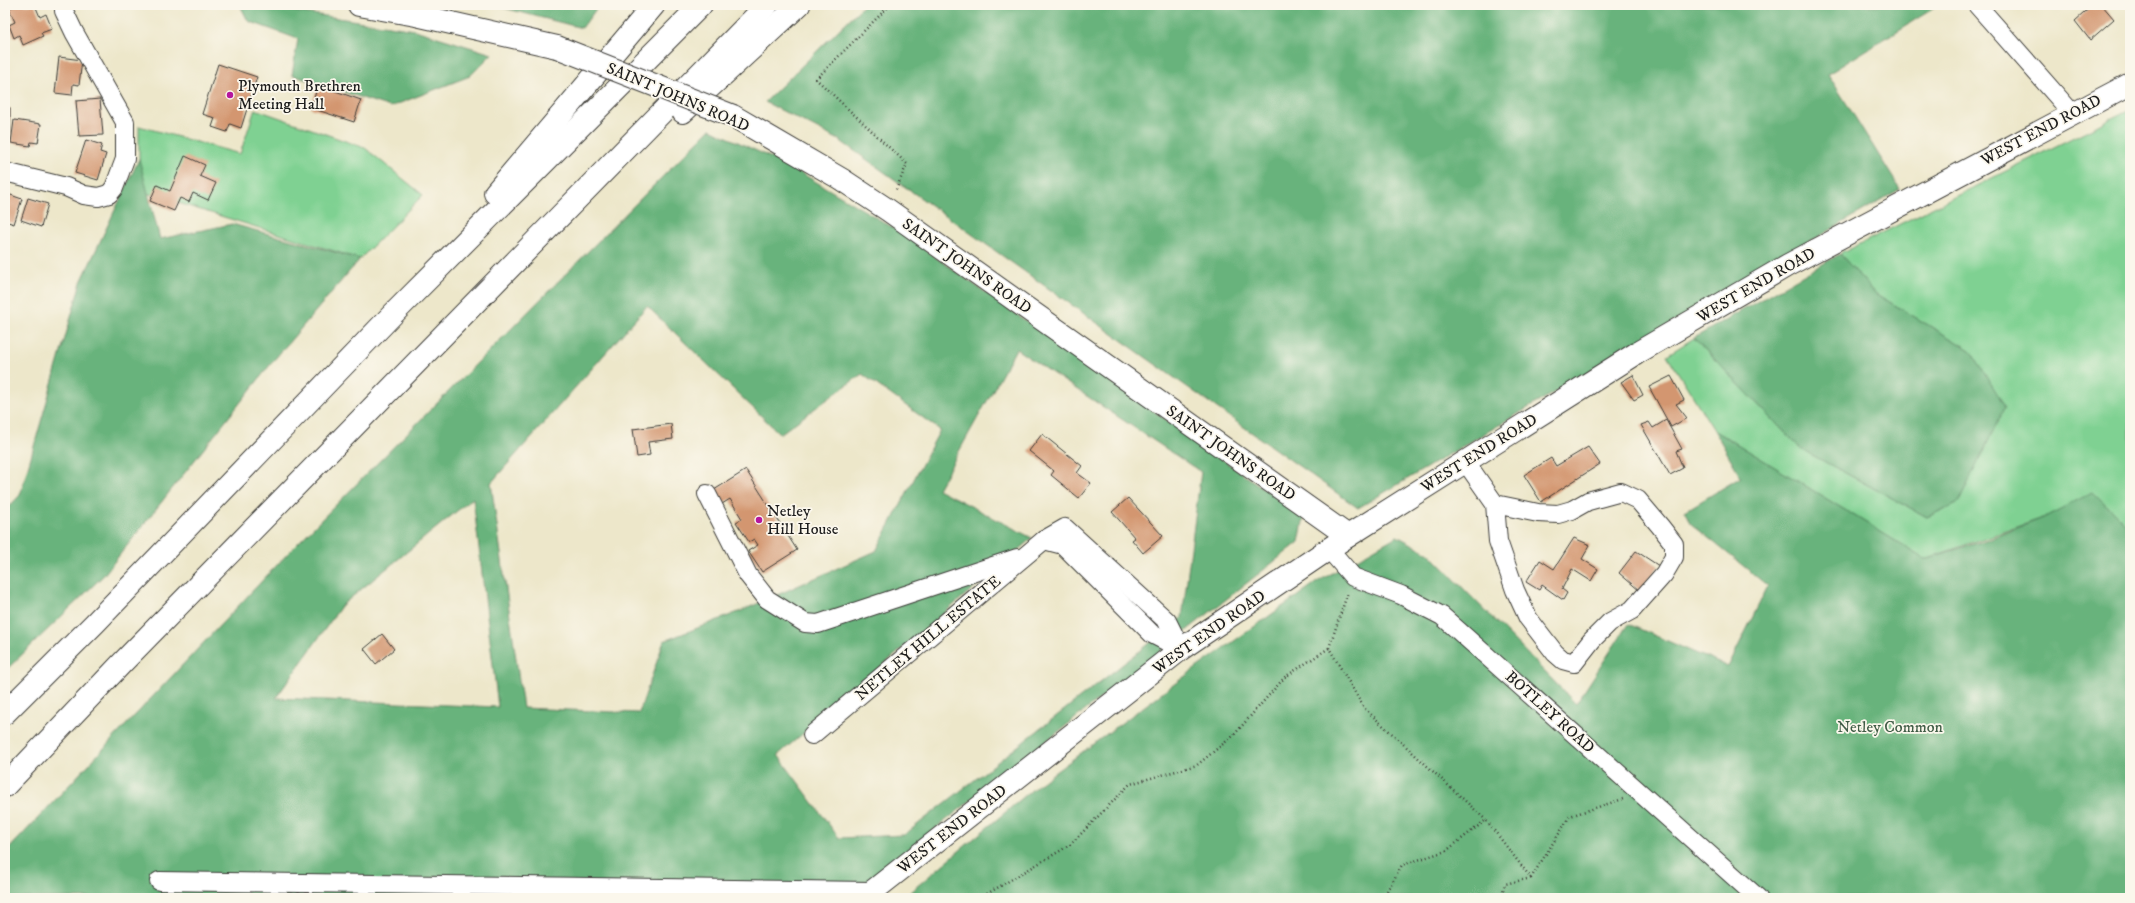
<svg xmlns="http://www.w3.org/2000/svg" width="2135" height="903" font-family="'IM FELL DW Pica',serif">
<style>
.green{fill:#7fd192;stroke:#4e7657}
.forest{fill:#67b37c;stroke:#42684c;fill-rule:evenodd}
.building{fill:#d39670}
.lines{fill:none;stroke-linecap:round;stroke-linejoin:round}
.minor-casing{stroke:#3b3a36;stroke-width:20}
.major-casing{stroke:#3b3a36;stroke-width:24}
.highway-casing{stroke:#3b3a36;stroke-width:24}
.path{stroke:#3b3a36;stroke-width:2.5;stroke-dasharray:1 3;stroke-linecap:butt}
.minor{stroke:#fff;stroke-width:18}
.major{stroke:#fff;stroke-width:22}
.highway{stroke:#fff;stroke-width:22}
.major-bridge-casing{stroke:#3b3a36;stroke-width:24;stroke-linecap:butt}
.major-bridge{stroke:#fff;stroke-width:22}
.poi-dot{fill:#b5179e;stroke:#fbf7ec;stroke-width:1.5}
.labels{text-anchor:middle;dominant-baseline:central;stroke-width:3.5;stroke-linejoin:round;paint-order:stroke}
.poi-label{font-size:16px;fill:#1c1c1c;stroke:#fbf7ec;text-anchor:start}
.street-label{font-size:16px;fill:#1c1c1c;stroke:#fbf7ec}
.park-label{font-size:16px;fill:#3f5b45;stroke:#fbf7ec}
</style>
<rect width="100%" height="100%" fill="#fbf7ec"/>
<filter id="ink" filterUnits="userSpaceOnUse"><feTurbulence type="fractalNoise" baseFrequency=".025" numOctaves="2"/><feDisplacementMap in="SourceGraphic" scale="8" xChannelSelector="R" yChannelSelector="G"/><feConvolveMatrix kernelMatrix="1 2 1 2 8 2 1 2 1" color-interpolation-filters="sRGB"/></filter>
<filter id="wash" filterUnits="userSpaceOnUse"><feTurbulence type="fractalNoise" baseFrequency=".012" numOctaves="4" result="noise"/><feDisplacementMap in="SourceGraphic" scale="16" xChannelSelector="R" yChannelSelector="G"/><feGaussianBlur stdDeviation="0.9" result="paint"/><feColorMatrix in="noise" values="0 0 0 0 0 0 0 0 0 0 0 0 0 0 0 0 0 1.4 0 .05"/><feComposite in="paint" operator="in"/></filter>
<g filter="url(#wash)">
<rect width="100%" height="100%" fill="#ede7ca"/>
<g class="green">
<path d="M255,109L365,148L423,195L360,259L133,189L139,159V126L240,154Z"/>
<path d="M2130,109V528L2093,493L2043,518L1925,559L1714,430L1667,355L1694,338L1801,449L1927,517L1959,502L1970,350L1876,294L1840,254Z"/>
</g>
<g class="forest">
<path d="M240,5H255L415,30L492,54L470,76L390,107L292,75L298,39L248,21Z"/>
<path d="M492,5H599L582,28Z"/>
<path d="M864,5H1939L1828,74L1900,189L1358,508L839,140L765,102Z"/>
<path d="M710,129L791,167L897,230L1304,517L1299,542L903,854L854,898H5V853L293,548ZM647,306L780,434L862,374L940,430L876,551L741,611L664,641L639,713L523,708L491,483ZM1016,349L1201,472L1182,618L904,835L839,838L778,755L1032,538L938,489ZM473,498L498,707L276,698L342,605Z"/>
<path d="M139,159L160,239L232,224L360,259L274,360L103,576L5,671V511L20,495L81,282Z"/>
<path d="M1840,254L1876,294L1970,350L2005,406L1959,502L1927,517L1801,449L1694,338Z"/>
<path d="M1714,430L1925,559L1986,540L2043,518L2093,492L2130,528V898H903L1039,784L1192,671L1317,582L1397,536L1429,553L1576,704L1628,624L1728,667L1768,586L1690,523L1685,511L1741,477Z"/>
</g>
<g id="blocks">
<g class="building">
<path d="M15,5H35L40,17L46,14L52,29L41,33L43,36L23,45L19,35L14,38L9,25L15,22L9,9Z"/>
<path d="M2093,5H2102L2114,19L2090,40L2075,21Z"/>
<path d="M59,57L82,60L79,85L73,84L72,95L55,93Z"/>
<path d="M218,64L257,77L241,128L230,124L227,132L212,127L215,118L202,114Z"/>
<path d="M318,85L361,100L354,122L311,108Z"/>
<path d="M100,99L103,135L79,136L76,101Z"/>
<rect x="5" y="108" width="5" height="25"/>
<path d="M14,120L41,124L38,143L31,142L30,146L11,143Z"/>
<path d="M86,140L102,145L100,152L106,154L98,180L75,173Z"/>
<path d="M185,156L205,165L200,176L216,183L208,200L193,193L189,202L180,198L174,211L150,201L157,185L170,191Z"/>
<path d="M5,193L22,199L14,224L5,221Z"/>
<path d="M28,198L48,204L41,227L21,220Z"/>
<path d="M1633,375L1643,395L1634,400L1621,382Z"/>
<path d="M1671,376L1684,400L1676,404L1687,418L1671,427L1649,387Z"/>
<path d="M1666,420L1682,449L1676,451L1683,468L1670,475L1641,425L1649,422L1653,428Z"/>
<path d="M671,424L673,439L648,442L650,455L637,457L633,429Z"/>
<path d="M1042,434L1082,466L1077,473L1091,483L1079,498L1051,475L1054,471L1029,451Z"/>
<path d="M1588,447L1600,464L1541,502L1524,475L1551,458L1556,466Z"/>
<path d="M746,470L797,550L762,572L748,551L758,545L754,539L749,542L736,522L742,519L730,499L722,504L714,490Z"/>
<path d="M1128,498L1163,536L1143,553L1132,540L1135,538L1112,512Z"/>
<path d="M1574,538L1590,545L1582,559L1598,569L1591,581L1572,569L1562,589L1567,593L1563,600L1542,585L1539,590L1526,582L1540,560L1554,569Z"/>
<path d="M1636,551L1659,566L1640,591L1619,573Z"/>
<path d="M382,634L394,649L376,664L364,649Z"/>
</g>
</g>
</g>
<g filter="url(#ink)">
<use href="#blocks" fill-opacity="0" stroke="#3b3a36" stroke-width="1"/>
<g class="lines">
<defs>
<g id="minor">
<path d="M1977,5L2072,113"/>
<path d="M5,172L66,187L84,195L98,197L109,194L114,188L125,159V122L74,32L64,11V5"/>
<path d="M1465,461L1495,504L1498,541L1515,590L1528,618L1555,653L1563,660L1574,663L1592,640L1610,622L1632,610L1664,574L1674,557V544L1660,526L1638,500L1621,492L1588,501L1572,510L1558,514L1538,513L1495,504"/>
<path d="M707,494L748,575L767,599L805,623L818,624L1017,558"/>
<path d="M1044,540L1063,545L1152,634L1181,649"/>
<path d="M1328,548L1353,577L1401,595L1442,616L1758,898"/>
<path d="M812,735L1044,540L1065,528L1167,621L1181,649"/>
<path d="M159,881L872,891"/>
</g>
<g id="major">
<path d="M359,5L416,15L557,47"/>
<path d="M733,116L841,179L888,210L1348,536"/>
<path d="M864,898L1181,649L1348,536L1637,353L1788,265L2130,84"/>
</g>
<g id="highway">
<path d="M683,112L799,5"/>
<path d="M495,193L654,5"/>
<path d="M5,713L95,623L394,313L701,5"/>
<path d="M5,786L123,662L767,5"/>
</g>
</defs>
<use href="#minor" class="minor-casing"/>
<use href="#major" class="major-casing"/>
<use href="#highway" class="highway-casing"/>
<g class="path">
<path d="M890,5L816,79L907,164L895,192"/>
<path d="M1329,648L1348,592"/>
<path d="M980,898L1070,845L1130,784L1197,765L1233,736L1285,677L1329,648L1364,708L1486,820"/>
<path d="M1383,898L1402,865L1446,851L1486,820L1531,878L1570,816L1623,799"/>
<path d="M1501,898L1505,884L1531,878"/>
</g>
<use href="#minor" class="minor"/>
<use href="#major" class="major"/>
<use href="#highway" class="highway"/>
<defs>
<path id="major-bridge" d="M557,47L733,116"/>
</defs>
<use href="#major-bridge" class="major-bridge-casing"/>
<use href="#major-bridge" class="major-bridge"/>
</g>
</g>
<g class="poi-dot">
<circle cx="230" cy="95" r="4"/>
<circle cx="759" cy="520" r="4"/>
</g>
<g class="labels">
<g class="poi-label">
<text x="238" y="86">Plymouth Brethren<tspan x="238" dy="18">Meeting Hall</tspan></text>
<text x="767" y="511">Netley<tspan x="767" dy="18">Hill House</tspan></text>
</g>
<g class="street-label">
<text transform="translate(678 97) rotate(23)">SAINT JOHNS ROAD</text>
<text transform="translate(2041 130) rotate(-28)">WEST END ROAD</text>
<text transform="translate(967 266) rotate(35)">SAINT JOHNS ROAD</text>
<text transform="translate(1756 285) rotate(-30)">WEST END ROAD</text>
<text transform="translate(1231 453) rotate(35)">SAINT JOHNS ROAD</text>
<text transform="translate(1479 453) rotate(-32)">WEST END ROAD</text>
<text transform="translate(1209 632) rotate(-35)">WEST END ROAD</text>
<text transform="translate(928 638) rotate(-40)">NETLEY HILL ESTATE</text>
<text transform="translate(1550 712) rotate(42)">BOTLEY ROAD</text>
<text transform="translate(952 829) rotate(-38)">WEST END ROAD</text>
</g>
<g class="park-label">
<text x="1890" y="727">Netley Common</text>
</g>
</g>
<rect width="2135" height="903" fill="none" stroke="#fbf7ec" stroke-width="20"/>
</svg>
